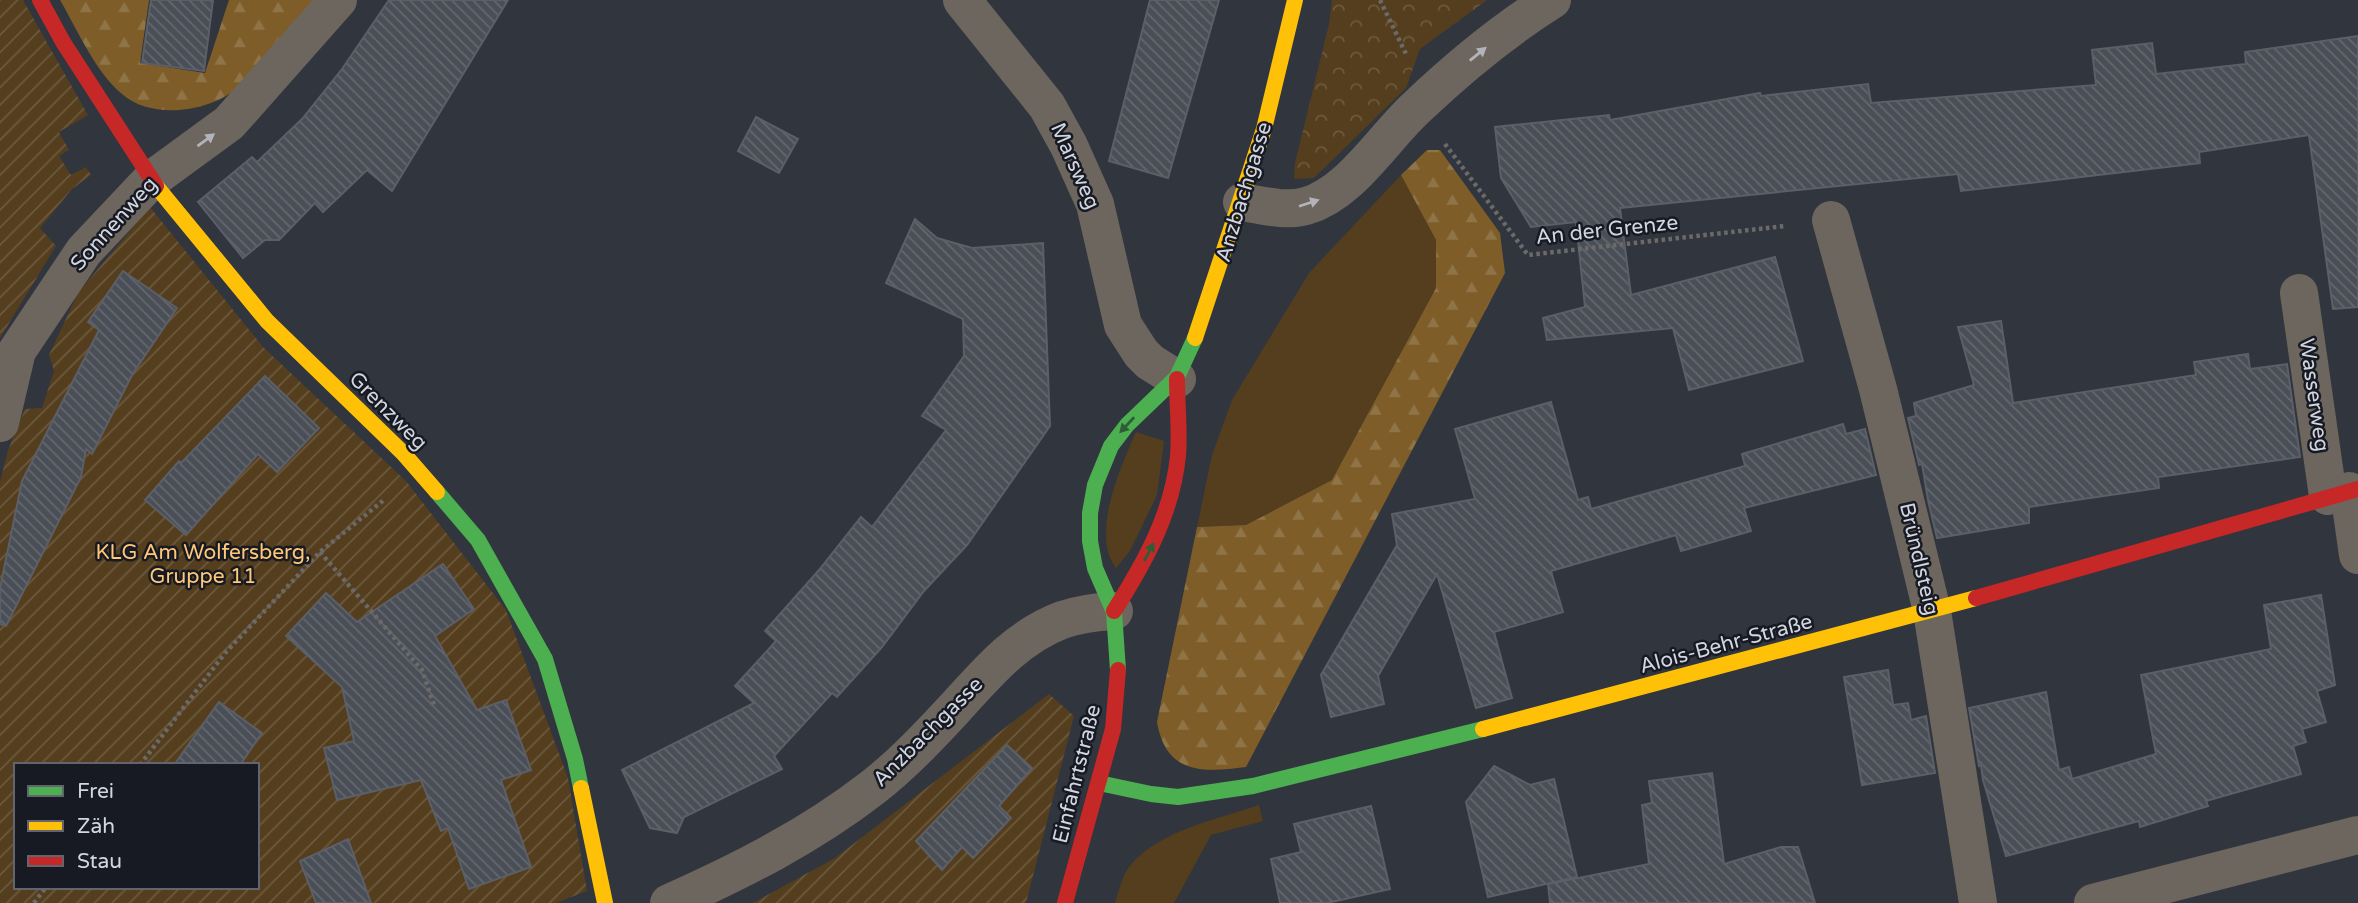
<svg xmlns="http://www.w3.org/2000/svg" width="2358" height="903" font-family="'Varela Round',sans-serif">
<style>
.grass{fill:#543e1d}
.forest{fill:url(#forest-firs)}
.park{fill:url(#park-crowns)}
.garden{fill:url(#garden-furrows);fill-rule:evenodd}
.building{fill:url(#building-back-hatch);stroke:#5c5f67;stroke-width:2}
.lines{fill:none;stroke-linecap:round;stroke-linejoin:round}
.path{stroke:#6c6a68;stroke-width:4.5;stroke-dasharray:3.5 3.5;stroke-linecap:butt}
.street{stroke:#6c665e;stroke-width:38}
.fast{stroke:#4caf50;stroke-width:16}
.slow{stroke:#ffc107;stroke-width:16}
.jam{stroke:#c62828;stroke-width:16}
.oneway{fill:#b3b4ba}
.oneway2{fill:#2f5d37}
.labels{text-anchor:middle;dominant-baseline:central;stroke-width:5;stroke-linejoin:round;paint-order:stroke}
.street-label{font-size:21px;fill:#d2d6e1;stroke:#171a22}
.park-label{font-size:21px;fill:#ffc777;stroke:#171a22}
</style>
<defs>
<pattern id="forest-firs" width="22" height="20" patternUnits="userSpaceOnUse" patternTransform="scale(1.75)"><rect width="22" height="20" fill="#7e5d28"/><path d="M5 1l3.5 6h-7zM16 11l3.5 6h-7z" fill="#8f7447"/></pattern>
<pattern id="park-crowns" width="20" height="18" patternUnits="userSpaceOnUse" patternTransform="scale(1.75)"><rect width="20" height="18" fill="#543e1d"/><path d="M2 6a3 3 0 1 1 6 0M12 15a3 3 0 1 1 6 0" fill="none" stroke="#6c593e"/></pattern>
<pattern id="garden-furrows" width="10" height="10" patternUnits="userSpaceOnUse" patternTransform="scale(1.75)"><rect width="10" height="10" fill="#543e1d"/><path d="M-1 1l2-2M0 10L10 0M9 11l2-2" fill="none" stroke="#6c593e"/></pattern>
<pattern id="building-back-hatch" width="6" height="6" patternUnits="userSpaceOnUse" patternTransform="scale(1.75)"><rect width="6" height="6" fill="#4a4e56"/><path d="M-1 5l2 2M0 0l6 6M5-1l2 2" fill="none" stroke="#63676e"/></pattern>
</defs>
<rect width="100%" height="100%" fill="#31353e"/>
<g class="grass">
<path d="M1401,175L1436,240V288L1332,480L1246,525L1197,527L1212,455L1232,400L1309,273Z"/>
<path d="M1136,432L1164,441L1157,495L1130,551L1116,568C1090,534 1121,467 1136,432Z"/>
<path d="M1259,805L1263,821L1211,835L1174,903H1115C1118,893 1121,881 1126,872C1149,833 1218,819 1259,805Z"/>
</g>
<g class="forest">
<path d="M60,0H149L140,63L205,73L229,0H315C291,27 267,61 241,85C212,112 153,121 122,94C96,73 77,29 60,0Z"/>
<path d="M1427,150H1440L1500,233L1505,273L1246,767C1202,773 1166,774 1157,722L1197,527L1246,525L1332,480L1436,288V240L1401,175Z"/>
</g>
<path class="park" d="M1332,0H1487L1420,49L1406,88L1314,178L1294,179L1295,163L1329,24Z"/>
<g class="garden">
<path d="M0,0H23L88,115L59,132L69,150L59,156L71,175L86,167L91,175L72,189L40,228L56,246L0,338Z"/>
<path d="M150,207L263,347L406,481L506,610L568,778L587,891L556,903H0V482L8,450L25,409L42,408L54,371L49,355L78,293ZM16,765H257V887H16Z"/>
<path d="M1049,694L1074,716L1026,903H753L835,858Z"/>
</g>
<g class="building">
<path d="M151,0H213L204,71L142,63Z"/>
<path d="M389,0H508L392,191L367,170L323,212L315,203L279,240H265L243,258L198,202L252,157L257,162L302,119L342,69Z"/>
<path d="M1150,0H1219L1168,178L1109,161Z"/>
<path d="M2358,36V307L2333,309L2309,135L2199,152L2200,163L1961,191L1958,174L1620,208L1631,295L1775,257L1803,361L1689,390L1673,328L1547,340L1543,318L1585,307L1576,222L1531,227L1501,178L1495,127L1609,115L1610,120L1760,93L1761,96L1868,84L1871,103L2096,85L2092,50L2152,43L2156,74L2246,64L2245,52Z"/>
<path d="M756,117L798,139L779,173L738,151Z"/>
<path d="M915,219L937,238L972,248L1043,243L1050,426L967,545L924,591L882,647L837,697L832,693L774,756L782,769L684,817L677,833L650,828L622,770L754,703L735,686L776,641L765,631L819,570L861,517L872,527L946,430L922,416L964,356L963,319L886,283Z"/>
<path d="M123,271L177,308L132,375L92,454L86,449L81,477L6,626L0,624V588L22,481L99,330L88,322Z"/>
<path d="M2001,321L2013,403L2196,375L2194,362L2248,354L2250,369L2287,364L2300,457L2158,477L2159,488L2029,507V523L1937,538L1928,500L1922,464L1919,465L1908,418L1916,416L1914,403L1974,385L1958,327Z"/>
<path d="M265,376L319,428L277,472L258,454L186,535L145,500L179,461L181,463Z"/>
<path d="M1551,402L1578,500L1588,497L1591,509L1745,466L1742,454L1843,424L1846,434L1865,429L1876,475L1744,508L1751,531L1681,551L1676,535L1551,571L1563,612L1494,632L1512,698L1476,708L1437,574L1378,676L1384,704L1331,717L1321,675L1397,545L1392,514L1475,499L1455,429Z"/>
<path d="M443,564L474,609L435,636L477,710L506,700L531,770L501,780L531,867L469,889L448,828L441,831L421,780L337,800L324,748L354,741L342,687L286,636L326,593L357,622Z"/>
<path d="M2321,595L2335,685L2317,691L2326,722L2302,729L2306,742L2293,746L2301,774L2206,801L2208,806L2140,827L2139,821L2006,856L1983,780L1981,765L1979,766L1969,708L2046,692L2059,770L2069,767L2072,779L2156,754L2141,675L2271,649L2264,605Z"/>
<path d="M1888,670L1893,705L1908,703L1911,720L1926,716L1935,773L1862,785L1844,677Z"/>
<path d="M219,702L262,733L240,765H174Z"/>
<path d="M1007,745L1032,768L999,806L1011,818L973,858L962,847L942,870L916,841Z"/>
<path d="M1494,766L1530,785L1554,779L1577,877L1488,897L1466,802Z"/>
<path d="M1712,773L1724,864L1781,847H1798L1815,903H1550L1548,884L1649,864L1642,805L1652,803L1649,781Z"/>
<path d="M1371,806L1390,889L1327,903H1280L1271,859L1301,852L1294,824Z"/>
<path d="M348,839L371,903H316L300,861Z"/>
</g>
<g class="lines">
<g class="path">
<path d="M1380,0L1407,56"/>
<path d="M1445,144L1528,255L1785,226"/>
<path d="M320,552L422,670L434,705"/>
<path d="M140,765L225,653L320,552L385,499"/>
<path d="M34,903L46,887"/>
</g>
<g class="street">
<path d="M962,0L1047,106L1069,146L1095,204L1123,325L1141,353L1150,362L1177,379"/>
<path d="M1242,202C1262,205 1285,212 1306,206C1351,193 1383,138 1417,107C1458,68 1504,30 1552,0"/>
<path d="M1831,220L1878,389L1932,611L1978,903"/>
<path d="M2299,293L2328,496"/>
<path d="M0,423L17,351L84,251L151,180L229,123L338,0"/>
<path d="M2349,491L2358,555"/>
<path d="M669,903C741,871 810,836 872,788C903,764 930,735 956,707C988,672 1017,637 1062,620C1079,614 1096,612 1114,611"/>
<path d="M2093,903L2358,835"/>
</g>
<g class="fast">
<path d="M437,492L478,540L545,659L575,759L581,788"/>
<path d="M1118,670L1114,612L1095,568L1090,541V513L1095,485L1111,446L1127,425L1177,377L1195,338"/>
<path d="M1099,783L1151,794L1178,797L1253,786L1483,729"/>
</g>
<g class="slow">
<path d="M156,186L267,321L403,453L437,492"/>
<path d="M1195,338L1264,129L1295,0"/>
<path d="M1483,729L1976,598"/>
<path d="M581,788L605,903"/>
</g>
<g class="jam">
<path d="M40,0L63,42L156,186"/>
<path d="M1976,598L2358,489"/>
<path d="M1114,611C1145,562 1172,514 1178,456C1180,430 1177,405 1177,379"/>
<path d="M1065,903L1113,729L1118,670"/>
</g>
</g>
<defs><path id="oneway-solid" d="M-6-.8H1V-3.2L6.5 0L1 3.2V.8H-6Z" transform="scale(1.75)"/></defs>
<g class="oneway">
<use href="#oneway-solid" transform="translate(1478 54) rotate(-39)"/>
<use href="#oneway-solid" transform="translate(206 140) rotate(-36)"/>
<use href="#oneway-solid" transform="translate(1309 203) rotate(-18)"/>
</g>
<g class="oneway2">
<use href="#oneway-solid" transform="translate(1127 425) rotate(133)"/>
<use href="#oneway-solid" transform="translate(1149 552) rotate(-62)"/>
</g>
<g class="labels">
<g class="street-label">
<text transform="translate(1075 166) rotate(66)">Marsweg</text>
<text transform="translate(1244 192) rotate(-73)">Anzbachgasse</text>
<text transform="translate(114 224) rotate(-48)">Sonnenweg</text>
<text transform="translate(1607 230) rotate(-6)">An der Grenze</text>
<text transform="translate(2314 395) rotate(82)">Wasserweg</text>
<text transform="translate(388 411) rotate(45)">Grenzweg</text>
<text transform="translate(1919 559) rotate(77)">Bründlsteig</text>
<text transform="translate(1726 644) rotate(-15)">Alois-Behr-Straße</text>
<text transform="translate(928 732) rotate(-45)">Anzbachgasse</text>
<text transform="translate(1077 774) rotate(-76)">Einfahrtstraße</text>
</g>
<g class="park-label">
<text x="203" y="552">KLG Am Wolfersberg,<tspan x="203" dy="24">Gruppe 11</tspan></text>
</g>
</g>
<rect x="14" y="763" width="245" height="126" fill="#171a22" stroke="#62656e" stroke-width="2"/>
<rect x="28" y="786" width="35" height="10" fill="#4caf50" stroke="#62656e" stroke-width="2"/>
<text x="77" y="798" font-size="21" fill="#d2d6e1">Frei</text>
<rect x="28" y="821" width="35" height="10" fill="#ffc107" stroke="#62656e" stroke-width="2"/>
<text x="77" y="833" font-size="21" fill="#d2d6e1">Zäh</text>
<rect x="28" y="856" width="35" height="10" fill="#c62828" stroke="#62656e" stroke-width="2"/>
<text x="77" y="868" font-size="21" fill="#d2d6e1">Stau</text>
</svg>
